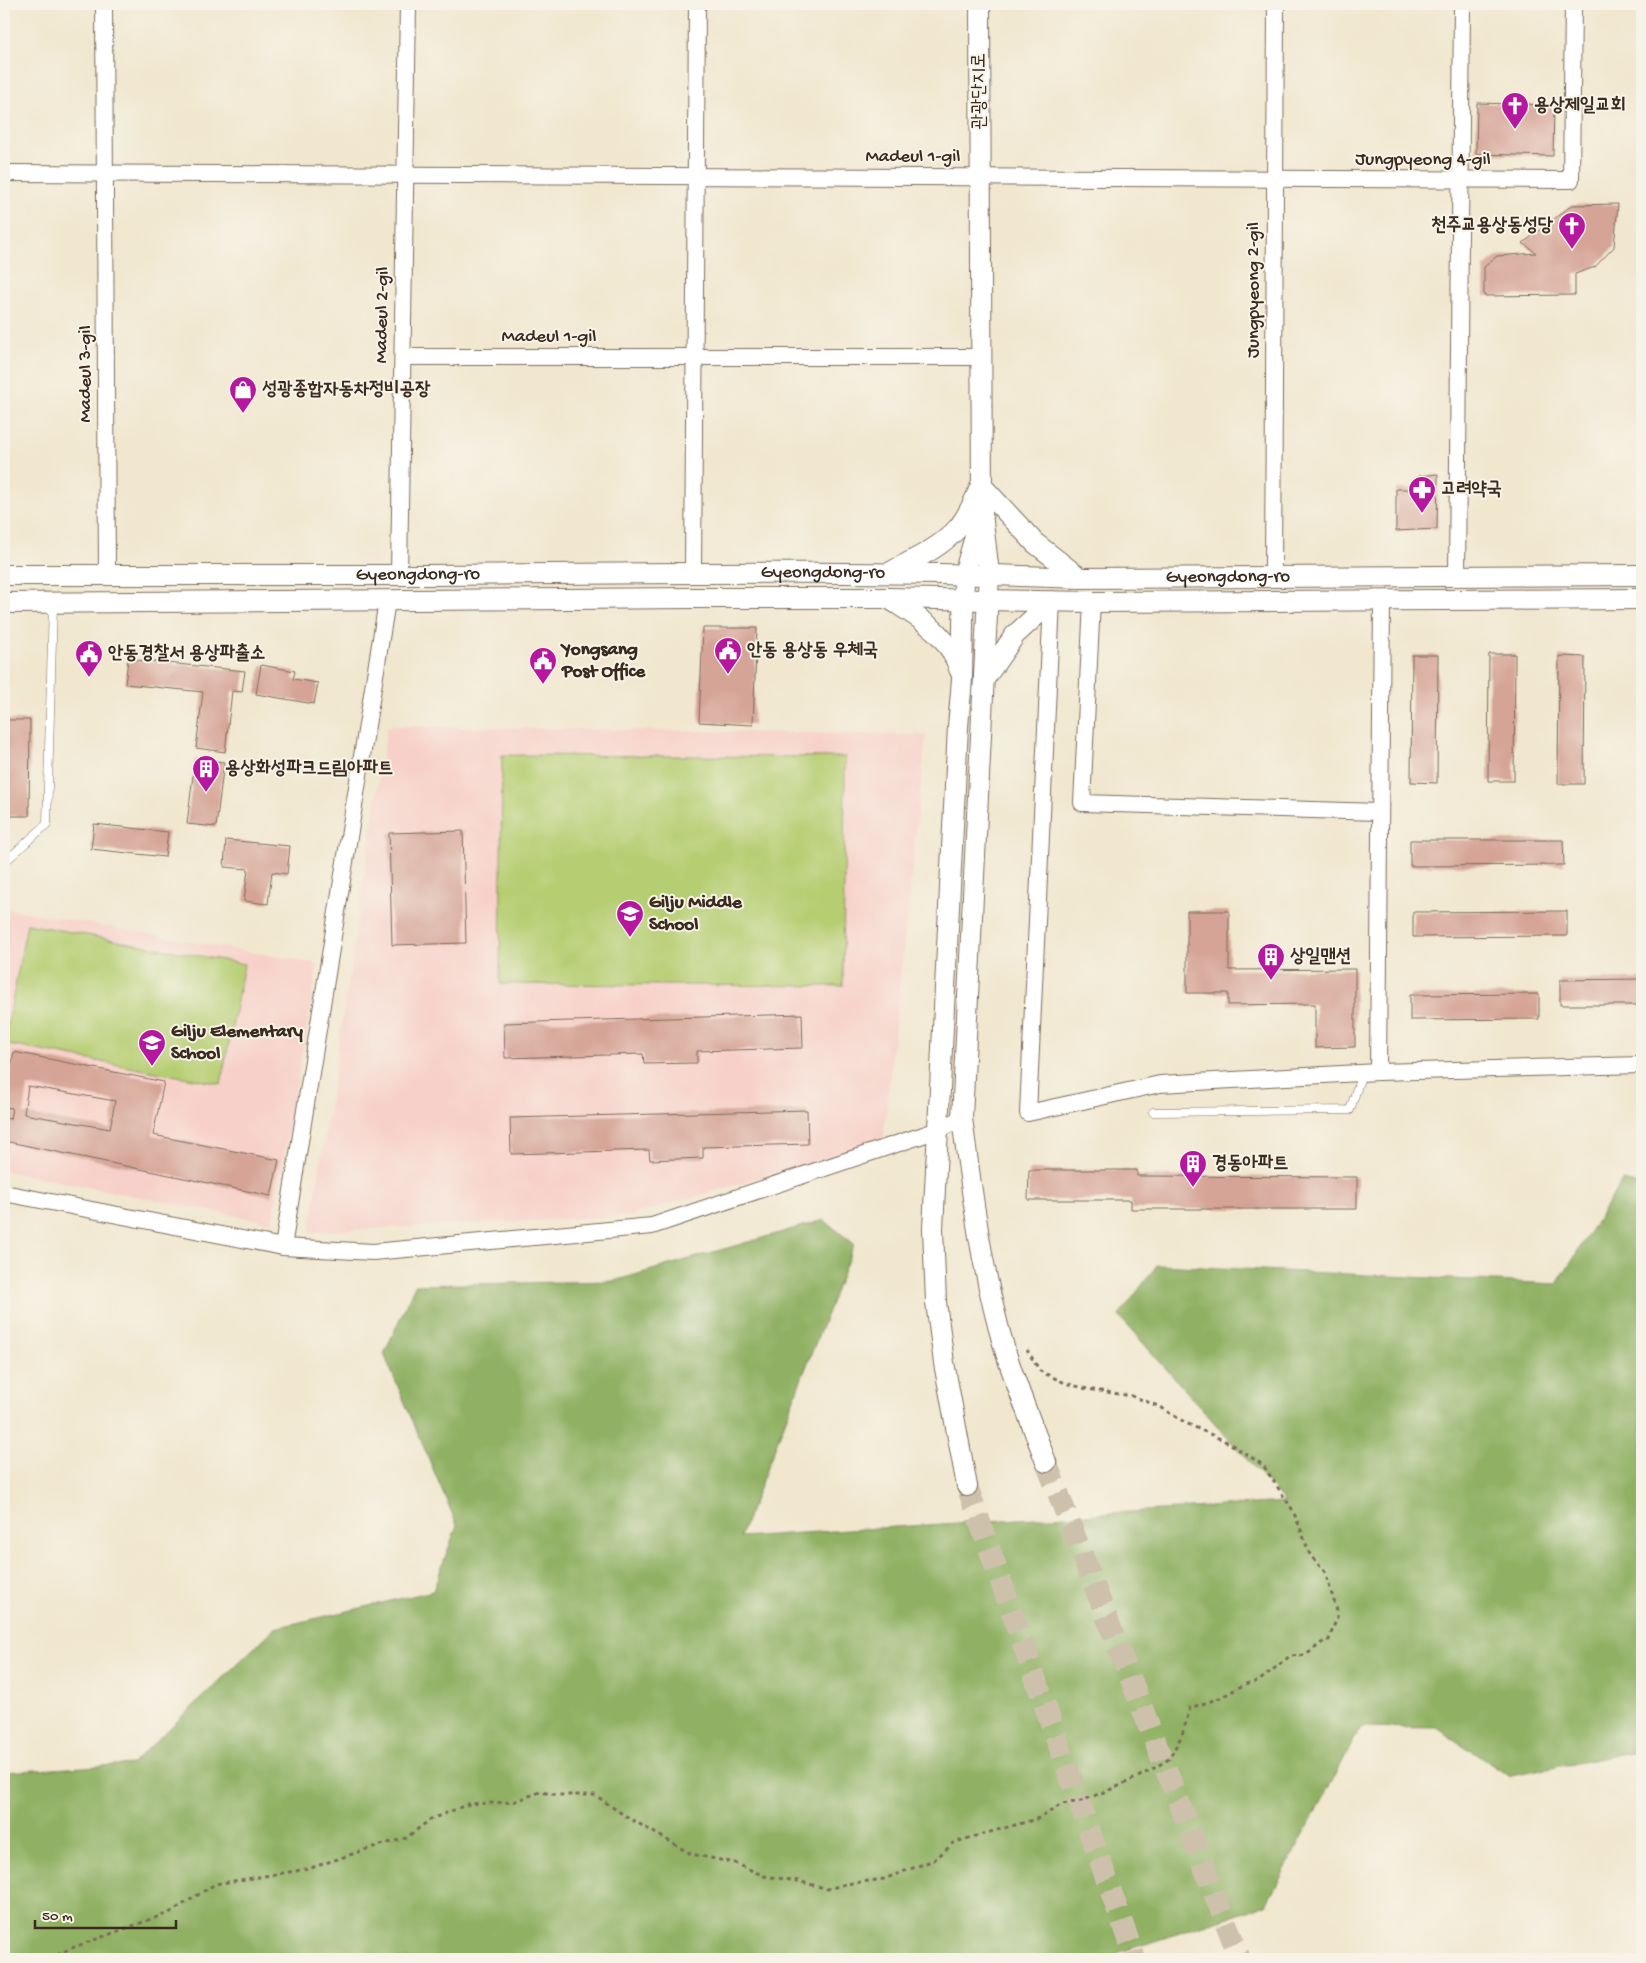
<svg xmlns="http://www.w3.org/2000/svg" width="1646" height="1963" font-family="'Gochi Hand','Poor Story',sans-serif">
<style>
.built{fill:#f7d1c9}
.green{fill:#b6ce72;stroke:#787c48}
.forest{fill:#90b164;stroke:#666e41}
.building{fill:#d5a496;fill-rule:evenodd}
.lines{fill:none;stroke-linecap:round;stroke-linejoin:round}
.secondary-tunnel{stroke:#cdc1ac;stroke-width:22;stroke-dasharray:22 11;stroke-linecap:butt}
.service-casing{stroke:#7b6c5c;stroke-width:9}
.minor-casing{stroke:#7b6c5c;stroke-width:18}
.tertiary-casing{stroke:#7b6c5c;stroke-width:22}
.path{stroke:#7b6c5c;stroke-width:3;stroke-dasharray:4 4;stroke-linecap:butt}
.service{stroke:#fff;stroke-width:8}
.minor{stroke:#fff;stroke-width:16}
.tertiary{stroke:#fff;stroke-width:20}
.labels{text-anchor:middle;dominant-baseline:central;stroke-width:4;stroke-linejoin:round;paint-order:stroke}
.street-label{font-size:19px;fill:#3b2a1e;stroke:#f7f3e8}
.poi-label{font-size:19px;font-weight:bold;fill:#3b2a1e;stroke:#f7f3e8;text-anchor:start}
</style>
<rect width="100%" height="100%" fill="#f7f3e8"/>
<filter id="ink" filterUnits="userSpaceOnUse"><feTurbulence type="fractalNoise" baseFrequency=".02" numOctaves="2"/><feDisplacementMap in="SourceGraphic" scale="10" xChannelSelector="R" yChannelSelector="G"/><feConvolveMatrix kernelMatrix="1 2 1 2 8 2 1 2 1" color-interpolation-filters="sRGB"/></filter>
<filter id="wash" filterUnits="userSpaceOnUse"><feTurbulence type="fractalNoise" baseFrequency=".0096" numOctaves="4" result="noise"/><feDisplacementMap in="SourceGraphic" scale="20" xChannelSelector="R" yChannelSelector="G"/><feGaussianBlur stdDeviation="1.12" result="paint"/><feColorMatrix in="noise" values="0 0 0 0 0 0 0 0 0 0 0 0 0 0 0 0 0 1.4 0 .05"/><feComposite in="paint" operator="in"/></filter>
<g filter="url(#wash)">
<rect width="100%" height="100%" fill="#f1e7cf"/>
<g class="built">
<path d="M387,726L926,735L883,1141L630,1216L310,1232Z"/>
<path d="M9,909L318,964L272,1223L4,1171V934Z"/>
</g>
<g class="green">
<path d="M502,755L845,757L843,986L500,984Z"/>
<path d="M27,924L244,964L221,1084L4,1044Z"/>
</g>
<path class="forest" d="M1622,1181L1642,1185V1750L1511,1776L1436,1728L1361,1727L1266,1905L1099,1959H4V1772L132,1764L275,1628L433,1591L457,1525L384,1354L415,1285L614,1281L824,1220L854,1244L740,1537L1285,1502L1119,1316L1157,1265L1557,1284Z"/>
<g id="blocks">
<g class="building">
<path d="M1477,103L1554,105L1553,156L1476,154Z"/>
<path d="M1618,204L1614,247L1595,267L1575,274V295L1484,296V267L1497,256L1536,253L1523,243L1572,205Z"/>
<path d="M1438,474L1437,529L1396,531V489H1419L1420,476Z"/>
<path d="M703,628H757L753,725L699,722Z"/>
<path d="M1489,654H1515L1514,781H1488Z"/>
<path d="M1412,655H1438L1437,783L1411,782Z"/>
<path d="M1559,656L1585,657L1584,784H1558Z"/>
<path d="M128,659L245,671L242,692L232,691L225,752L196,748L203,692L125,684Z"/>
<path d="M261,665L295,671L293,679L318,683L314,704L256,694Z"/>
<path d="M4,720H30L29,816H4Z"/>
<path d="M195,759L224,762L216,827L187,824Z"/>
<path d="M94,824L168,832L165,857L91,849Z"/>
<path d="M463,831L466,943L392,945L389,833Z"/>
<path d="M226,840L290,846L287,874L272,872L268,904L244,901L248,869L224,867Z"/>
<path d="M1410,840H1563L1564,865L1410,866Z"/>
<path d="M1187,911H1229V970L1355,969V1047L1315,1048V1004L1228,1005V993H1187Z"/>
<path d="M1567,911V936L1413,937V912Z"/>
<path d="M1642,979V1005H1560V980Z"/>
<path d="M1539,994V1019L1410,1020V995Z"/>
<path d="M802,1014L803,1048L697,1051V1063L644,1064L643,1054L505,1058L504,1023Z"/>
<path d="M14,1052L164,1082L153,1135L279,1160L271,1196L4,1141V1118L10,1119L12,1108L4,1107V1081L8,1082ZM28,1086L115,1101L110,1129L24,1114Z"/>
<path d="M807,1110L808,1144L703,1147V1158L650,1160L649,1150L511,1154L510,1118Z"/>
<path d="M1029,1170H1137V1176L1357,1177V1209H1131V1200H1028Z"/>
</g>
</g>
</g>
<g filter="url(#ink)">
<use href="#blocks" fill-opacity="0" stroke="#7b6c5c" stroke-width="1"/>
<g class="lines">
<g class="secondary-tunnel">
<path d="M1046,1462L1240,1959"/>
<path d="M967,1486L1135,1959"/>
</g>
<defs>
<g id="service">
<path d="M4,854L8,859L47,824L53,603"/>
<path d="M1153,1112L1350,1110L1362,1073"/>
</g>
<g id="minor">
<path d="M104,4L107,575"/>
<path d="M4,173L1571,180L1573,4"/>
<path d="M403,357H981"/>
<path d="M693,572L697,4"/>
<path d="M399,575L408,4"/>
<path d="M1273,577L1276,4"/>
<path d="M1457,577L1462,4"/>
<path d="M1052,601L1028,1113L1160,1084L1378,1072L1642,1065"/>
<path d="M1092,602L1082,803L1379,812"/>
<path d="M1378,1072L1382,600"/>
<path d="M4,1193L283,1247L387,601"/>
<path d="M283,1247L373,1252L652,1226L938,1130L962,1118"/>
</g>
<g id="tertiary">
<path d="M980,4L982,513L989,574L962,1118C972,1194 982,1273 1004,1347C1016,1386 1032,1424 1046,1462"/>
<path d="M889,573C912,560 939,549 957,529C968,517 975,500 981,485L1035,543L1080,578"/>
<path id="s1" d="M4,575C135,574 267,576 399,575C626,574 853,569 1080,578L1642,575"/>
<path d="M888,598C920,619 948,632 960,671"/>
<path d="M4,603L692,598H888L1092,602L1642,599"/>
<path d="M985,678L1015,635L1052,601"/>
<path d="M967,1486L944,1363L936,1302L933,1229L958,727L962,679L964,574L979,523"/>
</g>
</defs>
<use href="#service" class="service-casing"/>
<use href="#minor" class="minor-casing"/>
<use href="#tertiary" class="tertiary-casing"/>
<path class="path" d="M50,1959L69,1949L171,1912L215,1884L308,1869L370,1848L406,1838L431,1819L469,1804L513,1802L540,1792L559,1795H595L624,1815L691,1854L735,1863L764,1876L798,1881L828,1889L846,1884L884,1879L934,1860L955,1842L1040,1818L1062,1804L1081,1801L1119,1786L1144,1774L1169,1759L1182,1735L1190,1708L1220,1698L1245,1684L1259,1681L1290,1656L1306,1655L1324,1641L1329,1640L1338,1614L1325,1572L1310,1555L1299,1525L1292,1509L1263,1465L1229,1443L1186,1423L1158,1406L1132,1396L1087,1389L1065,1383L1040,1371L1027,1350"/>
<use href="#service" class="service"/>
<use href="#minor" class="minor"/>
<use href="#tertiary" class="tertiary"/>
</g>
</g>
<defs>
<symbol id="church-pin" viewBox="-11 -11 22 30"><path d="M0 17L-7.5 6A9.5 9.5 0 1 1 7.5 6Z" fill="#b5179e" stroke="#f7f3e8"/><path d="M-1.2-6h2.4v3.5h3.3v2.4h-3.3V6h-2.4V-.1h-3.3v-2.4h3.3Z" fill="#fff"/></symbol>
<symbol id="shop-pin" viewBox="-11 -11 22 30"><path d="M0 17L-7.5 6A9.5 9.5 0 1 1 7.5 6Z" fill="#b5179e" stroke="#f7f3e8"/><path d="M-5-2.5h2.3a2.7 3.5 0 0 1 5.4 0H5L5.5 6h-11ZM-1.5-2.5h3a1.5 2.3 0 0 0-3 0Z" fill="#fff"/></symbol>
<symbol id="pharmacy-pin" viewBox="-11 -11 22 30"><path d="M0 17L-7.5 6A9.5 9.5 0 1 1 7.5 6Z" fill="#b5179e" stroke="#f7f3e8"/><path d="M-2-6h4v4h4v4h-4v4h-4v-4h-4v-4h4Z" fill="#fff"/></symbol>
<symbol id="civic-pin" viewBox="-11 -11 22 30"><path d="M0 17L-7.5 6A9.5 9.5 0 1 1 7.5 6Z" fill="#b5179e" stroke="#f7f3e8"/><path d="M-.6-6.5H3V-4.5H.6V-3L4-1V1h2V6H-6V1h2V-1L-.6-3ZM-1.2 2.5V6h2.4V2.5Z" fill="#fff"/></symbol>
<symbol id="building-pin" viewBox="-11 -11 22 30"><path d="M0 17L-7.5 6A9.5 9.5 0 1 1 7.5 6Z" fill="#b5179e" stroke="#f7f3e8"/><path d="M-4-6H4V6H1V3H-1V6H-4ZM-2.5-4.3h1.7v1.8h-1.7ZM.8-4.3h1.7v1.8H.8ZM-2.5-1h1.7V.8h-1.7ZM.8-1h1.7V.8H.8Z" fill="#fff"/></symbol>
<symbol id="school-pin" viewBox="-11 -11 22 30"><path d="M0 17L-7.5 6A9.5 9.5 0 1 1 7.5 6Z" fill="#b5179e" stroke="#f7f3e8"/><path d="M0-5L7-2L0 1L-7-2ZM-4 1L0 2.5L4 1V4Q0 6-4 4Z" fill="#fff"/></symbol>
</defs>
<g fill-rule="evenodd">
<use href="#church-pin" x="1499" y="90" width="32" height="43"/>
<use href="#church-pin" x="1556" y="210" width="32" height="43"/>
<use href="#shop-pin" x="227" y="374" width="32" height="43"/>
<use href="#pharmacy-pin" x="1406" y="474" width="32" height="43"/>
<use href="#civic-pin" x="712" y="635" width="32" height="43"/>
<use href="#civic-pin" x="73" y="638" width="32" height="43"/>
<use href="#civic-pin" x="527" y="645" width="32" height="43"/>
<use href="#building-pin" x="190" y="753" width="32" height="43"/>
<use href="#school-pin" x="614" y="898" width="32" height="43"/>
<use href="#building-pin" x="1255" y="941" width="32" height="43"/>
<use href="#school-pin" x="136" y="1027" width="32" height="43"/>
<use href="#building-pin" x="1177" y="1148" width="32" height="43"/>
</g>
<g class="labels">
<g class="street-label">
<text transform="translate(980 91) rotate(-90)">관광단지로</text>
<text x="913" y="157">Madeul 1-gil</text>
<text x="1423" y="160">Jungpyeong 4-gil</text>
<text transform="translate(1254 290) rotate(-90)">Jungpyeong 2-gil</text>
<text transform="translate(383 315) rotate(-89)">Madeul 2-gil</text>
<text x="549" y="337">Madeul 1-gil</text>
<text transform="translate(86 374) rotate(-90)">Madeul 3-gil</text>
<text stroke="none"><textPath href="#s1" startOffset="819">Gyeongdong-ro</textPath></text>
<text stroke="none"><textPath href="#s1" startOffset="414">Gyeongdong-ro</textPath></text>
<text stroke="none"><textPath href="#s1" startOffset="1224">Gyeongdong-ro</textPath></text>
</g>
<g class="poi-label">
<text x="1534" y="106">용상제일교회</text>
<text x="1553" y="226" text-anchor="end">천주교용상동성당</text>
<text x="262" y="390">성광종합자동차정비공장</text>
<text x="1441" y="490">고려약국</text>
<text x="562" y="650">Yongsang<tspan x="562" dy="22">Post Office</tspan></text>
<text x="747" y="651">안동 용상동 우체국</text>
<text x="108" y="654">안동경찰서 용상파출소</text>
<text x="225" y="769">용상화성파크드림아파트</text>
<text x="649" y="903">Gilju Middle<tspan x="649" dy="22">School</tspan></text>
<text x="1290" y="957">상일맨션</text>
<text x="171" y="1032">Gilju Elementary<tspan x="171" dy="22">School</tspan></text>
<text x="1212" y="1164">경동아파트</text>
</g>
</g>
<rect width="1646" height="1963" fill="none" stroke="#f7f3e8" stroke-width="20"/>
<path d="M35 1920v8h141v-8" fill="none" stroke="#3b2a1e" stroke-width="2.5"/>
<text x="42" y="1920" font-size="15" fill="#3b2a1e" stroke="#f7f3e8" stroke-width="4" paint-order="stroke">50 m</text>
</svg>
